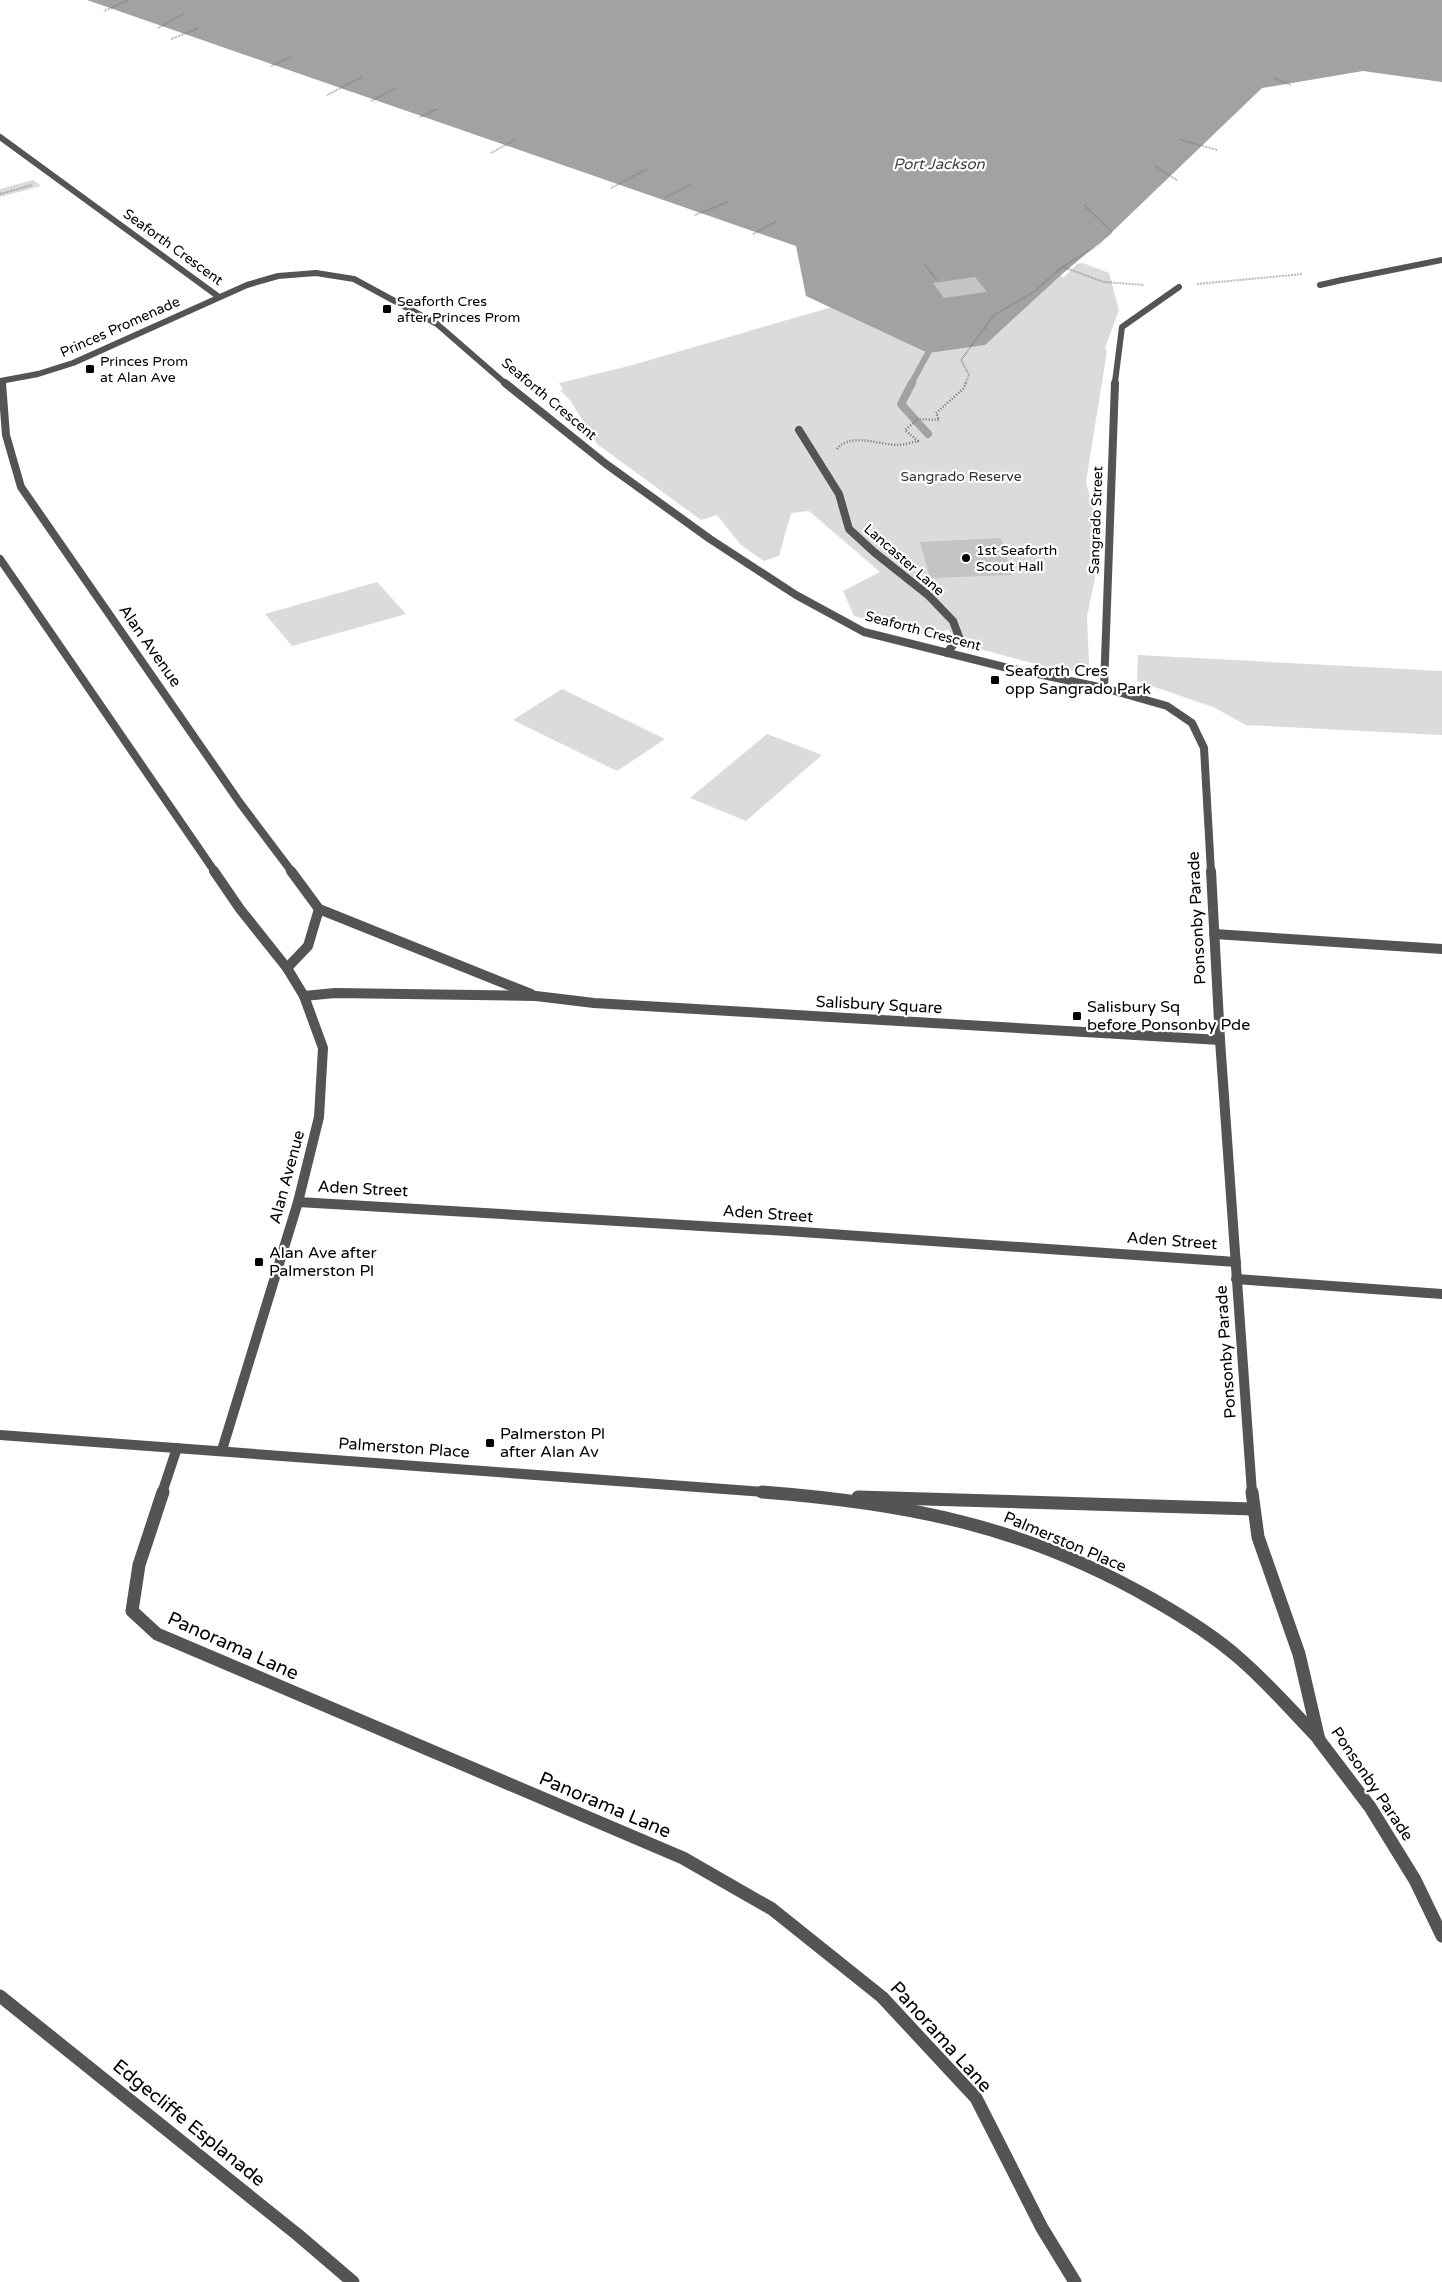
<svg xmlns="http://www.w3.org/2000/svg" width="1442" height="2282" font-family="'Varela Round',sans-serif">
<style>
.green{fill:#dbdbdb}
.water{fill:#a2a2a2}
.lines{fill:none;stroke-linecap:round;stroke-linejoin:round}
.stream-far1{stroke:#a2a2a2;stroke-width:6}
.stream{stroke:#a2a2a2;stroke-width:8}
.building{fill:#c4c4c4}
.path-far1{stroke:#767676;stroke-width:2;stroke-dasharray:0.5 1;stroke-linecap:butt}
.path{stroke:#767676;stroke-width:2.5;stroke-dasharray:1 2;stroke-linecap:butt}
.service-far3{stroke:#545454;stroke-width:6}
.service-far2{stroke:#545454;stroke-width:8}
.service-far1{stroke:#545454;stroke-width:10}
.service{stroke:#545454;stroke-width:13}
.minor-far3{stroke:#545454;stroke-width:6}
.minor-far2{stroke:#545454;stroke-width:8}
.minor-far1{stroke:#545454;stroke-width:10}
.minor{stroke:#545454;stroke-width:13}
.poi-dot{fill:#000;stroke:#fff;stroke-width:2}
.labels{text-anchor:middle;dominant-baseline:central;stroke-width:4.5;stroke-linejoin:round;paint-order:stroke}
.far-street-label{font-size:14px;fill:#000;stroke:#fff}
.far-poi-label{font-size:14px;fill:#000;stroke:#fff;text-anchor:start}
.far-park-label{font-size:14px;fill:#323232;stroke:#fff}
.far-water-label{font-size:15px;font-style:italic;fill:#434343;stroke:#fff}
.street-label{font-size:16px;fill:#000;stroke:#fff}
.poi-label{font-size:16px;fill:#000;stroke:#fff;text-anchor:start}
.near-street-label{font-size:19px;fill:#000;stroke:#fff}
</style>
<rect width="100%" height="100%" fill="#fff"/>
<g class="green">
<path d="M33,180L41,186L0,197V189Z"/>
<path d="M1083,263L1109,273L1119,310L1105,348L1107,351L1086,482L1096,520L1098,562L1087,617L1089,664L1080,670L1071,671L1054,669L965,645L948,630L921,634L854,616L843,591L880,572L809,511L791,513L779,556L764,561L741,545L717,515L701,520L597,444L570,400L560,390L563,389L559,383L629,366L832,307L903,341L932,352L1061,275L1063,278L1077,264Z"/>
<path d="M377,582L406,614L292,646L265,614Z"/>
<path d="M1138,655L1442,671V735L1246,725L1213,707L1137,681Z"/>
<path d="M562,689L665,739L617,771L513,720Z"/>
<path d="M767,734L822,755L746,821L690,798Z"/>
</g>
<path class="water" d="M87,0H1442V82L1363,71L1262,88L1112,232L1061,275L985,345L928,353L806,296L796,246Z"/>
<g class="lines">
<path class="stream-far1" d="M911,384L928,353"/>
<path class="stream" d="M912,383L901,404L928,434"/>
</g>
<g class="building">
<path d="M975,277L987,292L944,298L933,283Z"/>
<path d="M1001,538L1012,575L930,578L920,542Z"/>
</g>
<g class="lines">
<g class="path-far1">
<path d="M104,11L129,0"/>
<path d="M158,28L183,14"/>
<path d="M171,39L199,28"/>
<path d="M271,66L291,57"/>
<path d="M1274,78L1291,85"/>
<path d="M327,95L362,77"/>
<path d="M371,101L396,88"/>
<path d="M420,117L437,109"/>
<path d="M1179,139L1217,150"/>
<path d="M491,153L516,139"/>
<path d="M1155,166L1177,180"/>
<path d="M611,188L647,169"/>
<path d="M0,194L32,185"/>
<path d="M665,198L691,184"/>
<path d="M695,215L728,202"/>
<path d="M753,234L777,221"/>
<path d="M925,265L937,280"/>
<path d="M1063,267L1104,282L1144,285"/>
<path d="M1197,284L1303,274"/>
<path d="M965,384L969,375L961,360L994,315L1034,292L1062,267L1095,247L1112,232L1084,205"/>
</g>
<path class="path" d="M837,449C850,432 880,445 898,445C905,445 912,442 918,441L905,430L918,419L939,420L936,413L963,389L966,383"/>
<g class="service-far3">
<path d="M1320,285L1342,280"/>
<path d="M1115,382L1122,327L1179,287"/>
</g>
<path class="service-far2" d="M799,430L839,494L849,529L874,552L928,595L953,621L959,637L947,653"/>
<path class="service-far1" d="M1214,934L1442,949"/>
<path class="service" d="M858,1497L1253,1509"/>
<g class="minor-far3">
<path d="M0,137L219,297"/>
<path d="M1342,280L1442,260"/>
<path d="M0,381L38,374L73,363L247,285L278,276L316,273L354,279L437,324L506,384"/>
<path d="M2,384V381"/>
<path d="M1115,384V382"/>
</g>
<g class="minor-far2">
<path d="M2,383L6,435L21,487L240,803L292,872"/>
<path d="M505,383L606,464L710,539L796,595L864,632L1004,667L1104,688L1167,706L1192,723L1204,748L1211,872"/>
<path d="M0,559L215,872"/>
<path d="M1104,688L1115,383"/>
</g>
<g class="minor-far1">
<path d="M214,871L240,909L287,968L304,996L323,1048L319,1117L298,1202L222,1450"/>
<path d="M291,871L319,909L531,994"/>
<path d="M1211,871L1220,1040L1252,1493"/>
<path d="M287,968L308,946L319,909"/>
<path d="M304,996L335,993L536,996L594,1003L1220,1040"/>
<path d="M298,1202L787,1231L1236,1262"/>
<path d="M1236,1279L1442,1294"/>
<path d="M0,1435L778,1493"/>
<path d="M162,1493L177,1448"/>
</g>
<g class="minor">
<path d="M163,1492L139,1565L132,1611L157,1634L683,1858L772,1909L882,1997L976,2098L1042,2228L1075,2282"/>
<path d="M762,1492C906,1503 1025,1526 1152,1599C1182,1616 1213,1635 1239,1658C1268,1683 1293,1712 1319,1739"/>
<path d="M1252,1492L1258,1537L1299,1654L1319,1740L1370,1807L1415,1880L1442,1936"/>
<path d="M0,1996L298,2235L353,2282"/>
</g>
</g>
<g class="poi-dot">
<rect x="382" y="304" width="10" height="10" rx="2.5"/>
<rect x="85" y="364" width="10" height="10" rx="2.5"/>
<circle cx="966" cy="558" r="5"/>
<rect x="990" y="675" width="10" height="10" rx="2.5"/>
<rect x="1072" y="1011" width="10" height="10" rx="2.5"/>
<rect x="254" y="1257" width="10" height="10" rx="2.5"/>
<rect x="485" y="1438" width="10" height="10" rx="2.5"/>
</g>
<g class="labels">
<g class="far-street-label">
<text transform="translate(173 247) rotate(36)">Seaforth Crescent</text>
<text transform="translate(120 327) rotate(-24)">Princes Promenade</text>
<text transform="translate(549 399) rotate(40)">Seaforth Crescent</text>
<text transform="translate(1096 520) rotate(-88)">Sangrado Street</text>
<text transform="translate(904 560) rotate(41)">Lancaster Lane</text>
<text transform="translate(923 631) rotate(15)">Seaforth Crescent</text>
</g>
<g class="far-poi-label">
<text x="397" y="301">Seaforth Cres<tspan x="397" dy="16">after Princes Prom</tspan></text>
<text x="100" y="361">Princes Prom<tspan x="100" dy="16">at Alan Ave</tspan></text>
<text x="976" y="550">1st Seaforth<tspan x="976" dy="16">Scout Hall</tspan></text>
</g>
<g class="far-park-label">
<text x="961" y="476">Sangrado Reserve</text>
</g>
<g class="far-water-label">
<text x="939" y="164">Port Jackson</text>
</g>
<g class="street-label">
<text transform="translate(150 646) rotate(55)">Alan Avenue</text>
<text transform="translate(1197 918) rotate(-93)">Ponsonby Parade</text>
<text transform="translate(879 1005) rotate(3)">Salisbury Square</text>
<text transform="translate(287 1177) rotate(-75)">Alan Avenue</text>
<text transform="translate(363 1189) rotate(3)">Aden Street</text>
<text transform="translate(768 1214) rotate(4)">Aden Street</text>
<text transform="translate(1172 1241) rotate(4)">Aden Street</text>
<text transform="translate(1226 1352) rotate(-94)">Ponsonby Parade</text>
<text transform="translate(404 1448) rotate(4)">Palmerston Place</text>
<text transform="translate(1065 1542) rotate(23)">Palmerston Place</text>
<text transform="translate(1372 1784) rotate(56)">Ponsonby Parade</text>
</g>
<g class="poi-label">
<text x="1005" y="671">Seaforth Cres<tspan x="1005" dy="18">opp Sangrado Park</tspan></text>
<text x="1087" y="1007">Salisbury Sq<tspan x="1087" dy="18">before Ponsonby Pde</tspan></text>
<text x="269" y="1253">Alan Ave after<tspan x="269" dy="18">Palmerston Pl</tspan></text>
<text x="500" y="1434">Palmerston Pl<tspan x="500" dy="18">after Alan Av</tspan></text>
</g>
<g class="near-street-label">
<text transform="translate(233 1646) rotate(24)">Panorama Lane</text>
<text transform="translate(605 1805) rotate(23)">Panorama Lane</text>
<text transform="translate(941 2037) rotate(48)">Panorama Lane</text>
<text transform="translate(189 2123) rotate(39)">Edgecliffe Esplanade</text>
</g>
</g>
</svg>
